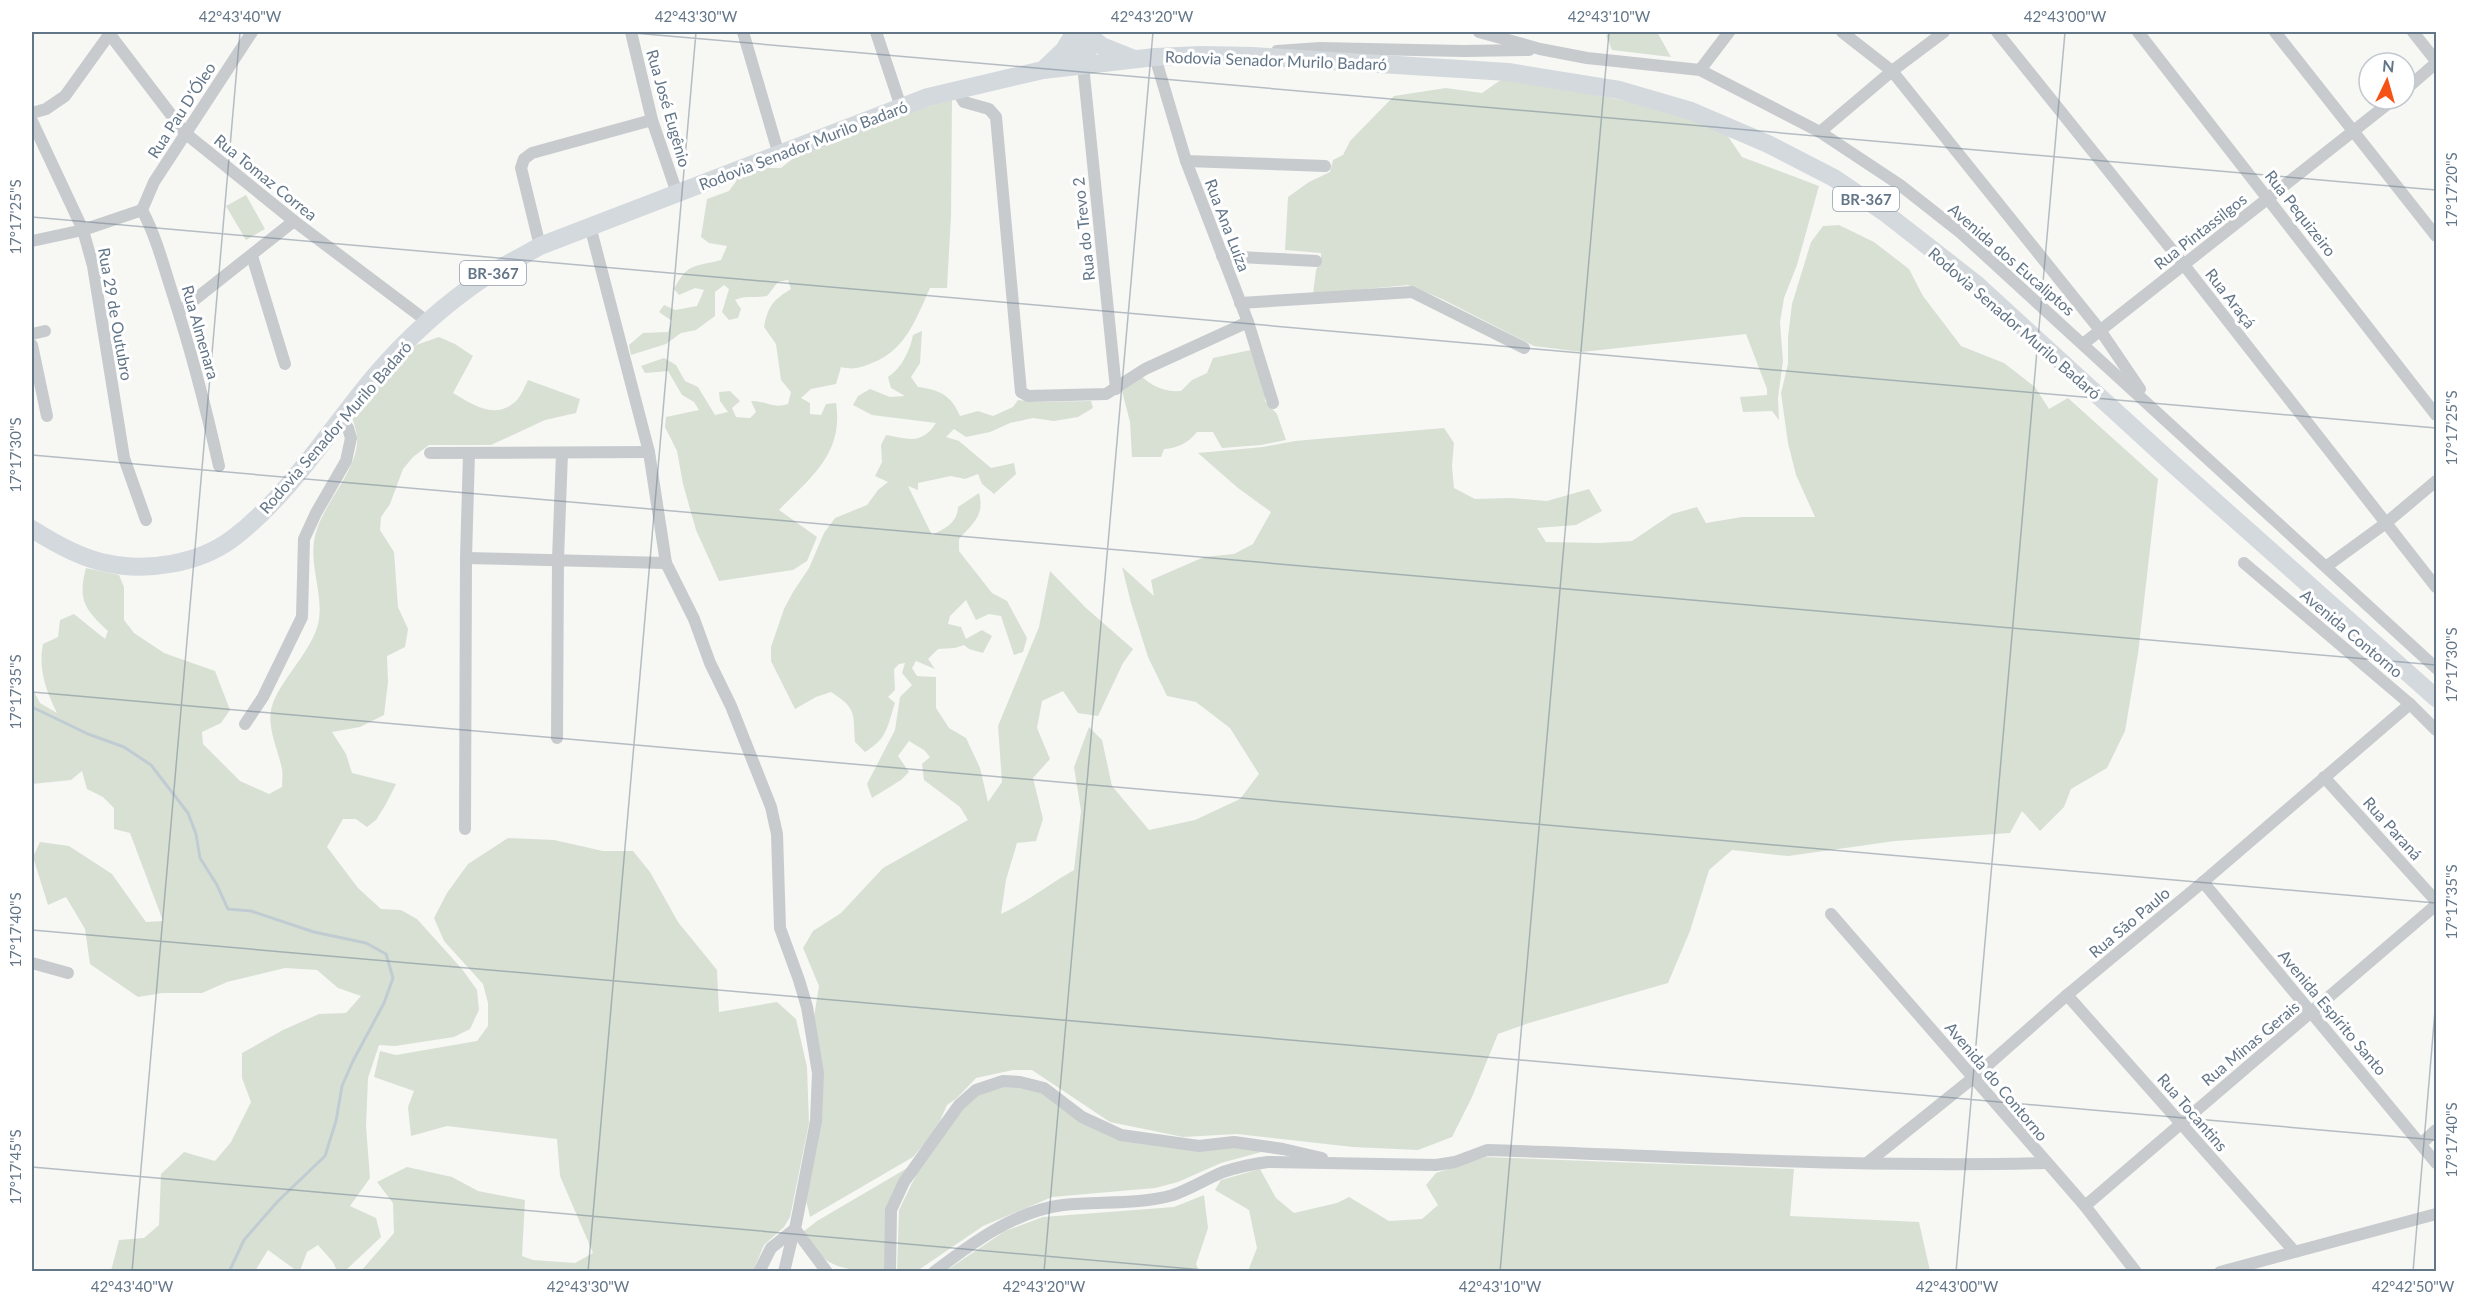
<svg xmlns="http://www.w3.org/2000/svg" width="2468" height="1303" font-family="Lato,sans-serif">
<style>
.green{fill:#d8e0d4}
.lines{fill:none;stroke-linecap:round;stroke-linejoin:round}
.stream{stroke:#c0ccd2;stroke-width:3}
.street{stroke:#c7cbce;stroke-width:12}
.secondary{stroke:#d4d9de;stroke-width:16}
.primary{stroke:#d4d9de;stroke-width:18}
.ticks{fill:none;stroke:#637688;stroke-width:1.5;stroke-opacity:0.45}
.labels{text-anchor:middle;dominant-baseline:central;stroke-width:6;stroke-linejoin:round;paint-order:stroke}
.shield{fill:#fff;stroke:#929fac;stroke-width:1.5}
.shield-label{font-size:15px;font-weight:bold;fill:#637688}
.street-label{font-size:16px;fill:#637688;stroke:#fff}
.neatline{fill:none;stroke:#637688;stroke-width:2}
.ticks-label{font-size:15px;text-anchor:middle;fill:#637688}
</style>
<rect width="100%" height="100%" fill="#f7f7f4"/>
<g class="green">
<path d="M1613,32H1657L1671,57L1612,50L1606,35Z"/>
<path d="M1505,77L1626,101L1723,129L1742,157L1819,186L1797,265L1784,298L1780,322L1783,361L1778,398L1779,420L1772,411L1743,412L1740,397L1767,395V389L1746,334L1582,352L1534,346L1442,299L1408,285L1313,294L1316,270L1321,260V253L1285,250L1288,197L1309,182L1330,172L1333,160L1343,155L1350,141L1394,96L1446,88L1482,93Z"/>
<path d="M952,98L951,216L947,288H930C916,319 905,351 872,363C860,368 853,370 841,367L836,384L811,389L801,398L810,403V414L821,415L826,404L836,403C844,453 811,477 779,510L817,537L807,561L793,570L719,581L696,530L683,484L677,451L665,427L666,417L699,410L694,402L682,395L668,371L645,373L641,366L664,358L676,365L685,381L698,387L715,415L728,412L720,401L719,392L730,391L740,401L732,408L736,417L750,418L756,412L751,401C767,401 772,409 788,404L791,392L781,380L776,344L764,327C768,306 773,300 791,289L788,280L778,282L767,296C756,298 744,295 735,300L741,309L738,318L729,320L722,312L729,289L724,285L715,292V316L696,330L681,333L666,344L631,355L629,345L643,333L668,332L672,321L659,312L664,305L675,310L697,306L704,290L695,288L679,295L674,289C688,262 695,267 721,260L727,246L709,243L701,237L707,199L729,191L740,176L759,168H781L801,152Z"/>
<path d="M246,195L265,229L246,240L226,206Z"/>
<path d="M1839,225L1874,242L1909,269L1923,296L1961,346L2004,363L2035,387L2049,409L2068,398L2158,479L2138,654L2125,731L2107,768L2071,789L2064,807L2040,831L2022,811L2010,833L1895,841L1788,856L1732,850L1709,870L1690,931L1668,983L1529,1023L1498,1034L1472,1097L1452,1137L1418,1150L1353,1147L1237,1134L1183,1137L1110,1122L1032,1070H1013L976,1078L957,1098L947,1105L936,1130L913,1157L810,1217L806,1200L820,1128L814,1017L819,986L803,948L813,931L841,913L883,868L968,820L960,807L924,780L922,764L930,757L924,750L909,741L898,756L909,772L901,780L872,798L867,784L895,730L900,697L912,685L902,673L905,663L899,664L894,669L895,690L888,697L895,703C887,727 888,738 865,752L855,742C853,712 857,709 831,692L816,697L795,709L771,661V647L784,609L793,592L809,568L824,533L835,518L867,505L878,490L888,482L875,476L882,462L881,445L886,435C908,439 922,445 936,423L872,415L853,405L858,396L870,389L890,397L905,396L891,388L888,377C902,368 910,350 913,335L922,331L920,363L911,377L918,387C940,390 951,395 960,416L978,411L993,416L1013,407L1018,400L1034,402L1091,401L1093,408L1078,417L1054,421L1033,418L1010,423L990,432L966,437L954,429L946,437L959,441L991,468L1014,463L1016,474L994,494L982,484L978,474L965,479L951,476L918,483V490L908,486L932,535C946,528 957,523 958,507L979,493C985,516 973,523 959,539V551L992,593L1007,601L1027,638L1023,652L1014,655L1001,616L989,614L976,620L966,600L950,616L948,624L961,627L966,639L982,630L992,636L983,653L969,649L964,645L955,648L938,649L928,659L935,669L916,661L912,668L917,676L936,677V708L949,728L966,738L980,768L988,802L1002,782L998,726L1039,627L1050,571L1086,608L1133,649L1123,663L1098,716L1078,713L1063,691L1042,701L1037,728L1050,759L1033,778L1043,819L1036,841L1017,843L1006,880L1001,914C1027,902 1049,884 1074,870L1081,811L1074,767L1089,727L1102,740L1112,786L1149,830L1195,820L1240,799L1259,774L1230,728L1196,702L1167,696L1148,657L1131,603L1122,567L1154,596L1151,580L1204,557L1234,554L1253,544L1271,512L1238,488L1198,453L1263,447L1295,441L1444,428L1454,443L1452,466L1454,488L1475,499L1511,498L1547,501L1589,489L1602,511L1576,525L1537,528L1546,542L1600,543L1632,541L1672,514L1697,507L1706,523L1742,517H1815L1796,475L1788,443L1781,393L1788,364V337L1792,304L1811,242L1823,226Z"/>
<path d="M439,337L455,344L473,356L453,393C472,404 495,421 516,401C521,396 525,386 528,380L580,399L576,413L545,420L491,445H429L413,457L403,469L390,504L381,517L380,530L394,552L398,607L408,629L405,647L387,656L388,682L384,715L360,727L332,732L346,754L352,773L396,784L386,804L376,820L367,827L356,819H343L327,847L358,888L381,909L401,910L417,919L462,969L477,990L479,1010L470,1029L454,1037L395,1046L379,1045L368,1078L366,1126L370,1178L350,1206L376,1218L381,1237L345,1271H337L333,1262L318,1245L307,1252L300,1271H297L268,1250L255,1271H111L119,1240L144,1238L159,1225L161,1174L184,1152L215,1161L231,1142L251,1102L242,1078V1053L283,1030L319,1014L346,1013L361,996L338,988L317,970L285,968L227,982L202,993H162L138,997L90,964L85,929L66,897L48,905L33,857L40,842L69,846L112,874L146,922L163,921L130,833L114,829V808L103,797L87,789L82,771L71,780L32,784V688L40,703L57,713C46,691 38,669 43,644L58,637L60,620L74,614L105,639L108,631C86,610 77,601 86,568L119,575L124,587V620L134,633L164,653L215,671L230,710L221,723L202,732L203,744L240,781L269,794L282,787C282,781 283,774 282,769C278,749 266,727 272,706C280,681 308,655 317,628C327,596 305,563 317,529C326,501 359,467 357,438C357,431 353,422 352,416L377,384L416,345Z"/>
<path d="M1255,349L1266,387L1265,401L1277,414L1286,440L1261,445L1222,448L1213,432H1197C1188,443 1178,448 1164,449L1161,457H1132L1130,422L1121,387L1141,376C1153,387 1165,392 1181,391L1192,380L1207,373L1213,358Z"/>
<path d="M508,838L554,840L603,851H633L650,872L678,922L717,970L719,1012L777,1002L796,1019L807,1067L809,1123L790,1217L784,1227L764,1245L753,1271H361L394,1233L393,1203L377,1182L407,1167L452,1177L478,1191L525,1200L522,1256L533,1260L575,1263L593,1253L560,1176L557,1139L447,1126L411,1136L408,1107L414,1091L374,1077L380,1051L396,1055L477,1041L488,1026V1003L483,984L444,941L434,918L447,893L468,864Z"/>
<path d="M1004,1084L1043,1092L1122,1138L1269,1150L1221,1163L1178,1182L1155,1188L1052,1197L983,1226L917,1271L897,1272L899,1210L918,1171L964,1107L979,1094Z"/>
<path d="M1486,1157L1794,1169L1790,1216L1919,1222L1930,1271H1248L1257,1248L1249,1210L1215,1190L1221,1180L1260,1169L1276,1198L1294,1213L1337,1203L1349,1197L1389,1221L1422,1219L1438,1205L1426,1185L1436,1173Z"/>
<path d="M909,1167L895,1193L889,1271C850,1271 822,1271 803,1232L817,1221Z"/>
<path d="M1204,1195L1208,1228L1196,1264L1199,1271L944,1272L1005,1231L1043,1217L1174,1207Z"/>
</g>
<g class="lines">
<path class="stream" d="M32,707L88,734L124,747L151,765L188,813L196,834L200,858L217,885L228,909L251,911L314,932L366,943L386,954L393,978L384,1003L353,1061L342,1086L336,1121L325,1156L278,1201L244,1240L229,1272"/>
<g class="street">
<path d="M108,32L185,133L294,221L428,322"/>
<path d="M631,32L652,120L677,193"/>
<path d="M743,32L779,155"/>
<path d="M876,32L901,107"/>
<path d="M1479,32L1540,49L1587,58L1700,70L1820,132L1900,185L1961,233L2436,668"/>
<path d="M1842,32L1892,71L2100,330L2140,389"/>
<path d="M1997,32L2184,265L2436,587"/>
<path d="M2138,32L2436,415"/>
<path d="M2275,32L2436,236"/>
<path d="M2413,32L2436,61"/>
<path d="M1277,51L1320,48L1464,51L1529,50"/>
<path d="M1155,57L1186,161L1248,322L1273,403"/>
<path d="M1083,65L1116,389"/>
<path d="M1700,70L1729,32"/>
<path d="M956,89L964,102L989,109L996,117L1021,392L1028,396L1106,394L1145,369L1248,322"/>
<path d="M2405,90L2436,63"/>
<path d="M32,113L46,109L65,96L111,32"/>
<path d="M32,121L83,230L93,266L124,458L146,520"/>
<path d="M1820,132L1892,71L1944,32"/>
<path d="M1186,161L1325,166"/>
<path d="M142,210C156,236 163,264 172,292C191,350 206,408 219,466"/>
<path d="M142,210L154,182L252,32"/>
<path d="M590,226L649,452L666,563L694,619L710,663L731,706L771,807L777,834L780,928L799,980L807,1007L818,1073L816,1121L795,1229L827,1272"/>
<path d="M32,241L83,230L142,210"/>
<path d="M540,246L521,168L524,159L532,153L652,120"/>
<path d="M252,256L285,364"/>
<path d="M1222,256L1316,261"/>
<path d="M1240,303L1412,292L1524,348"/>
<path d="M179,312L294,221"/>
<path d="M32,334L45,331"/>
<path d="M2083,344L2394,99"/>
<path d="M32,345L47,416"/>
<path d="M430,453L649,452"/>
<path d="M466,558L666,563"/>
<path d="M2244,563L2410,704L2436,730"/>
<path d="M2327,566L2386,523L2436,481"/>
<path d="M245,724L263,697L302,617L304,539L316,513L346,461L351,438L348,428L341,419"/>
<path d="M557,738L558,559L562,453"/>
<path d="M2324,777L2436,901"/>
<path d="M465,829L466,558L469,453"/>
<path d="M2203,882L2436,1163"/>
<path d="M1831,914L2085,1206L2136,1272"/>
<path d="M32,963L68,973"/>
<path d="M2067,995L2294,1251"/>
<path d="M2421,1144L2436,1130"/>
<path d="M1867,1163L1973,1078L2067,995L2203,882L2410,704"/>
<path d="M2085,1206L2436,905"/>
<path d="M759,1272L771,1248L795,1229"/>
<path d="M784,1272L794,1230"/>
<path d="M890,1272L891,1210L904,1182L959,1105L976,1090L1003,1081L1020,1082L1044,1088L1082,1117L1121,1135L1199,1146L1234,1142L1283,1149L1322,1158"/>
<path d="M934,1272C972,1243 1015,1211 1063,1205C1099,1201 1138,1205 1173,1195C1190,1189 1206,1179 1223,1172C1238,1167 1252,1164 1268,1162L1436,1165L1455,1162L1487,1150C1673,1156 1859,1168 2045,1163"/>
<path d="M2220,1272L2436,1214"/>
</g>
<path class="secondary" d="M1072,32L1074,49L1083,65L1089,51L1086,32"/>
<g class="primary">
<path d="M1088,35L1102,46L1132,58"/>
<path d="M1043,70L1064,50L1072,37"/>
<path d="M32,529C54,543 80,558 106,563C147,572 198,564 232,539C289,496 328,432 373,378C405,340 446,303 488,275C505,265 523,256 540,246L928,97L1043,70L1155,57L1201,55L1252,56L1508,72L1619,90L1691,111L1768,144L1834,178L1884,212L1975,283L2173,464L2436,698"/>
</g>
</g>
<path class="ticks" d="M622,32L2436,190M32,217L2436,428M32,455L2436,665M32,692L2436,903M32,930L2436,1140M32,1167L1226,1272M132,1272L240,32M588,1272L696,32M1044,1272L1153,32M1500,1272L1609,32M1956,1272L2065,32M2413,1272L2436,999"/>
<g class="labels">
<g class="shield">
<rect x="1833" y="187" width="66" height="24" rx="4.5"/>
<rect x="460" y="261" width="66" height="24" rx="4.5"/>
</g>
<g class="shield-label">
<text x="1866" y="199">BR-367</text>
<text x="493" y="273">BR-367</text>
</g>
<g class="street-label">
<text transform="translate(1276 60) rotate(2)">Rodovia Senador Murilo Badaró</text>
<text transform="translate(669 108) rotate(74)">Rua José Eugênio</text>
<text transform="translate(181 110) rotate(-57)">Rua Pau D'Óleo</text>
<text transform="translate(803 145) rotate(-21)">Rodovia Senador Murilo Badaró</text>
<text transform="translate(266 177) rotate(39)">Rua Tomaz Correa</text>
<text transform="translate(2301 213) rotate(52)">Rua Pequizeiro</text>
<text transform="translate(1228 225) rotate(69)">Rua Ana Luíza</text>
<text transform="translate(1083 229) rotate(-96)">Rua do Trevo 2</text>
<text transform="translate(2200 231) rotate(-38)">Rua Pintassilgos</text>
<text transform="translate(2012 259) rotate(41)">Avenida dos Eucaliptos</text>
<text transform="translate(2231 298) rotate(52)">Rua Araçá</text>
<text transform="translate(116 314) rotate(80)">Rua 29 de Outubro</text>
<text transform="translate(2015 323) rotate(41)">Rodovia Senador Murilo Badaró</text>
<text transform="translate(201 332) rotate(74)">Rua Almenara</text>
<text transform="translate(335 427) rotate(-49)">Rodovia Senador Murilo Badaró</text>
<text transform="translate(2352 633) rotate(40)">Avenida Contorno</text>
<text transform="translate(2393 828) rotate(48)">Rua Paraná</text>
<text transform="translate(2129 922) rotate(-40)">Rua São Paulo</text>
<text transform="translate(2333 1012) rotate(50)">Avenida Espírito Santo</text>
<text transform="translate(2250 1043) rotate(-40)">Rua Minas Gerais</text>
<text transform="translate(1997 1081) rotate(50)">Avenida do Contorno</text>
<text transform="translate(2193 1112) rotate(49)">Rua Tocantins</text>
</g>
</g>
<rect width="2468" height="1303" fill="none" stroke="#ffffff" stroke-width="66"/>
<g transform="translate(2387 81) rotate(5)"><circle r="28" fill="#ffffff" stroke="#c1c8cf" stroke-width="1.5"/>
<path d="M0-4.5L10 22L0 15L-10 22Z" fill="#f55316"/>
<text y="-9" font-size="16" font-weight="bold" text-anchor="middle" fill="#637688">N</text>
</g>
<rect x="33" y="33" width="2402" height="1237" class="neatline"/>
<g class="ticks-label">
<text x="240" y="22">42°43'40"W</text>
<text x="696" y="22">42°43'30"W</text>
<text x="1152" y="22">42°43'20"W</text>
<text x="1609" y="22">42°43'10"W</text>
<text x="2065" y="22">42°43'00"W</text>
<text transform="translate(2452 190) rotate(-90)" y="5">17°17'20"S</text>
<text transform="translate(16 217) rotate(-90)" y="5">17°17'25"S</text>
<text transform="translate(2452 428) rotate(-90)" y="5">17°17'25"S</text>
<text transform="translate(16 455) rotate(-90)" y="5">17°17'30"S</text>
<text transform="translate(2452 665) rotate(-90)" y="5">17°17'30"S</text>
<text transform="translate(16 692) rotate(-90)" y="5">17°17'35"S</text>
<text transform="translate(2452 902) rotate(-90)" y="5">17°17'35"S</text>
<text transform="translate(16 930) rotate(-90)" y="5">17°17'40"S</text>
<text transform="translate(2452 1140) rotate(-90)" y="5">17°17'40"S</text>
<text transform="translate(16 1167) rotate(-90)" y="5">17°17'45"S</text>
<text x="132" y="1292">42°43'40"W</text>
<text x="588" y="1292">42°43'30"W</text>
<text x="1044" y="1292">42°43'20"W</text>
<text x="1500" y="1292">42°43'10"W</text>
<text x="1957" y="1292">42°43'00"W</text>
<text x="2413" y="1292">42°42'50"W</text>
</g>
</svg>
